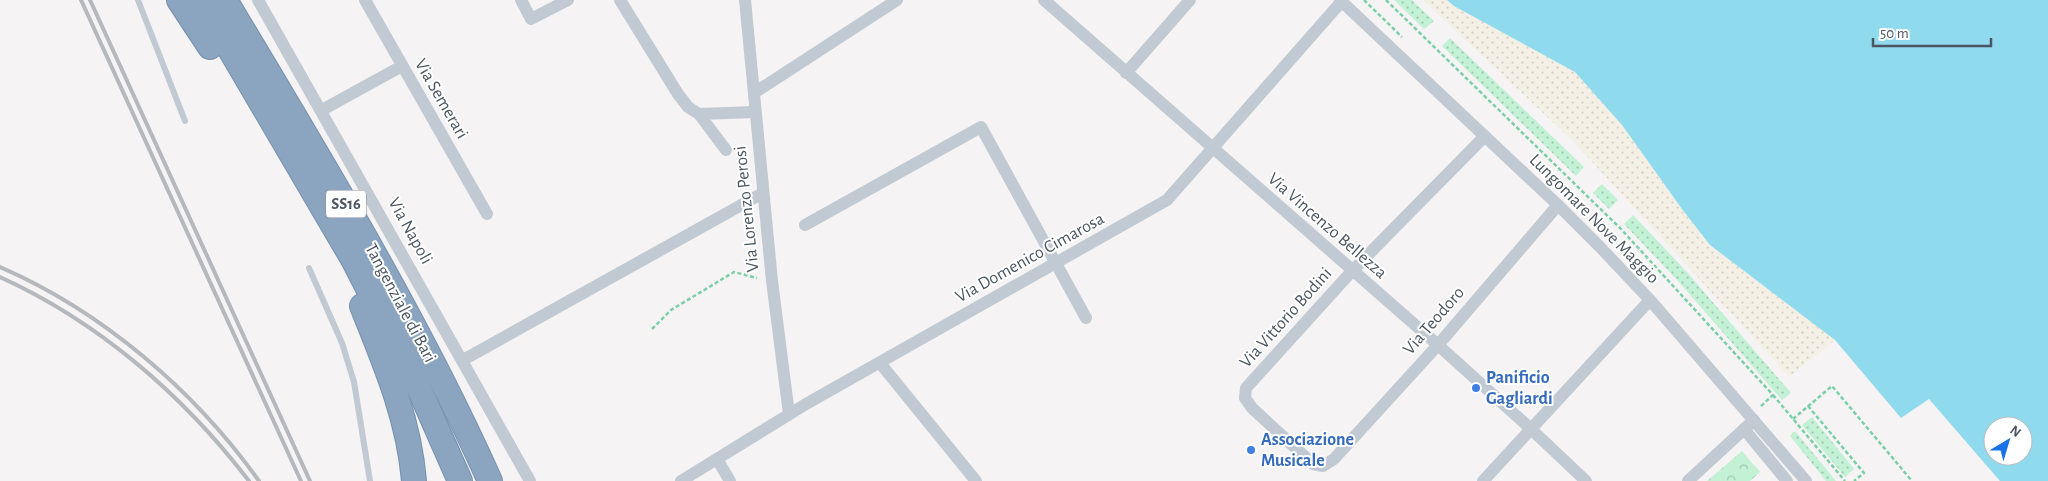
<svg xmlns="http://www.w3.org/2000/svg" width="2048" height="481" font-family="'Alegreya Sans',sans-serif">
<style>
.grass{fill:url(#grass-dots)}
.sand{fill:url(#sand-dots)}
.park{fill:url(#park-crowns)}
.water{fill:#90daee;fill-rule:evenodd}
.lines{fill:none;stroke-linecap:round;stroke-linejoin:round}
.highway-casing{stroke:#7690ad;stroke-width:26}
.path{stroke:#7ad0a6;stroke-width:2.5;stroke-dasharray:4 2.5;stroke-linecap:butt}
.lane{stroke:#c1cad2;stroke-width:6}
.street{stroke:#c1cad2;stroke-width:12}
.highway{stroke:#8ba5c1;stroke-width:24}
.rail{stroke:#b5b8bd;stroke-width:4}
.shop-dot{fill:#3f7fe0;stroke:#fff;stroke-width:2}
.labels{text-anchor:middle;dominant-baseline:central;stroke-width:4;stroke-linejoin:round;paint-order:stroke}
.shield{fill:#fff;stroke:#808990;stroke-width:1}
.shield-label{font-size:16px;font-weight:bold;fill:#4a5661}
.street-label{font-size:18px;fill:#4a5661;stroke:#fff}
.shop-label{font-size:18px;font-weight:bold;fill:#366cbe;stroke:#fff;text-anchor:start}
</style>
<defs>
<pattern id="grass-dots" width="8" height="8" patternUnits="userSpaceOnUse" patternTransform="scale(1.25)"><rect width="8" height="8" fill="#c3f1d5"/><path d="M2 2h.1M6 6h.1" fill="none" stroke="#a0c6b0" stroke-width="1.8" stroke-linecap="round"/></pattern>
<pattern id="sand-dots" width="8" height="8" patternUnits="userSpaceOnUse" patternTransform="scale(1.25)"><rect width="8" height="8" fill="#f5f0e5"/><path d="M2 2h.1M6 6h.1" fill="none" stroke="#d4d0c7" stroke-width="1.8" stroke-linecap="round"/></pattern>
<pattern id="park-crowns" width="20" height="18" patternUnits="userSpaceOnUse" patternTransform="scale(1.25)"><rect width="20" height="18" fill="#c3f1d5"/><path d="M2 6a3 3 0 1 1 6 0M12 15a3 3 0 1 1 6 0" fill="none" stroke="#a0c6b0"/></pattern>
</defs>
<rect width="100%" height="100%" fill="#f5f3f3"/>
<g class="grass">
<path d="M1394,0H1412L1434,21L1424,29Z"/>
<path d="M1450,38L1584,167L1576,176L1442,46Z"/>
<path d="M1602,184L1618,200L1609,209L1593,193Z"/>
<path d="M1633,215L1686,271L1791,393L1782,400L1677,280L1624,224Z"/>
<path d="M1812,417L1854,469L1845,477L1802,425Z"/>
<path d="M1795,431L1836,481H1826L1790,436Z"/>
</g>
<path class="sand" d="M1423,0H1447L1454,6L1575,72L1622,125L1682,209L1710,245L1835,340L1789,377L1574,142Z"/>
<path class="park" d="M1742,451L1760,472L1750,481H1707Z"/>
<path class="water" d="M1447,0H2048V481H2000L1929,399L1901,418L1835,340L1710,245L1682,209L1622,125L1575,72L1454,6ZM1993,426H2023V456H1993Z"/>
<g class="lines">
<defs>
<g id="highway">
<path d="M179,0L210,47"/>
<path d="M201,0L354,261L418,386L460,481"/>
<path d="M225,0C319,157 415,314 490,481"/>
<path d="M362,306C385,363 409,419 414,481"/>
</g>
</defs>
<use href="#highway" class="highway-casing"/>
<g class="path">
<path d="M1364,0L1402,37"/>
<path d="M1386,0L1620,228L1773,395L1760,407"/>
<path d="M652,329L671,310L734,272L757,278"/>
<path d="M1773,395L1845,481"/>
<path d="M1808,406L1864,473L1854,481"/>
<path d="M1793,419L1832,386L1912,481"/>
</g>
<g class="lane">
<path d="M138,0L185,121"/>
<path d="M309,268L342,343L354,382L370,481"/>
</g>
<g class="street">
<path d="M258,0L530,481"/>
<path d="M365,0L487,214"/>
<path d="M521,0L531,19L568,0"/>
<path d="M620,0L678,94L688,107L699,114L726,150"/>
<path d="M745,0L772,281L789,414"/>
<path d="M1044,0L1438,345L1531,429L1586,481"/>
<path d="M1340,0L1558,205L1601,248L1650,300L1806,481"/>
<path d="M1126,73L1190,0"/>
<path d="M754,93L897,0"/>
<path d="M322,110L402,66"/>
<path d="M699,114L755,112"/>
<path d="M1485,136L1352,271L1246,388L1245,398L1252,408L1313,464L1323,466L1334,459L1438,345L1558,205"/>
<path d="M805,225L981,127L1086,318"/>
<path d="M463,360L763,193"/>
<path d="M880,363L976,481"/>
<path d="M1744,429L1787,481"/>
<path d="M717,459L730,481"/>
<path d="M681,481L806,404L1167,200L1342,1"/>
<path d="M1483,481L1650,300"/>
<path d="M1688,481L1754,420"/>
</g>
<use href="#highway" class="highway"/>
<g class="rail">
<path d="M81,0L301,481"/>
<path d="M90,0L310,481"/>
<path d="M0,267C102,311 195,391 259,481"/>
<path d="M0,277C99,322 183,395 249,481"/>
</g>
</g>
<g class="shop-dot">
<circle cx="1476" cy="388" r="5"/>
<circle cx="1251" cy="450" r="5"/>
</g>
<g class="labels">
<rect class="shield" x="326" y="190.5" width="40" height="27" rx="4"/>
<g class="shield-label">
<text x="346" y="204">SS16</text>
</g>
<g class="street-label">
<text transform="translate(441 99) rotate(60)">Via Semerari</text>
<text transform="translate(747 209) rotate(-96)">Via Lorenzo Perosi</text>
<text transform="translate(1594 219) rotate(45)">Lungomare Nove Maggio</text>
<text transform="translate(1327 226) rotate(41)">Via Vincenzo Bellezza</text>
<text transform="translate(410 231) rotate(61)">Via Napoli</text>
<text transform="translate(1030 258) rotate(-29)">Via Domenico Cimarosa</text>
<text transform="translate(400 303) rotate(62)">Tangenziale di Bari</text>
<text transform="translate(1286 318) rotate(-48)">Via Vittorio Bodini</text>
<text transform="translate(1434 321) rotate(-49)">Via Teodoro</text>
</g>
<g class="shop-label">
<text x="1486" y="378">Panificio<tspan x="1486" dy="21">Gagliardi</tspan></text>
<text x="1261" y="440">Associazione<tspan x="1261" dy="21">Musicale</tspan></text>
</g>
</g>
<g transform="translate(2008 441) rotate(38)"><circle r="24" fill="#ffffff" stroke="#b7bbc0"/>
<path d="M0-4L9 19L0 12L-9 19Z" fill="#1a73e8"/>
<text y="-8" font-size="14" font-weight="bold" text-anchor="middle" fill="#4a5661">N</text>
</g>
<path d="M1873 38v8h118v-8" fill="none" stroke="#4a5661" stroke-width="2.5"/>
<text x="1880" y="38" font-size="15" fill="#4a5661" stroke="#ffffff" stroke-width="4" paint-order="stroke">50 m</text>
</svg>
